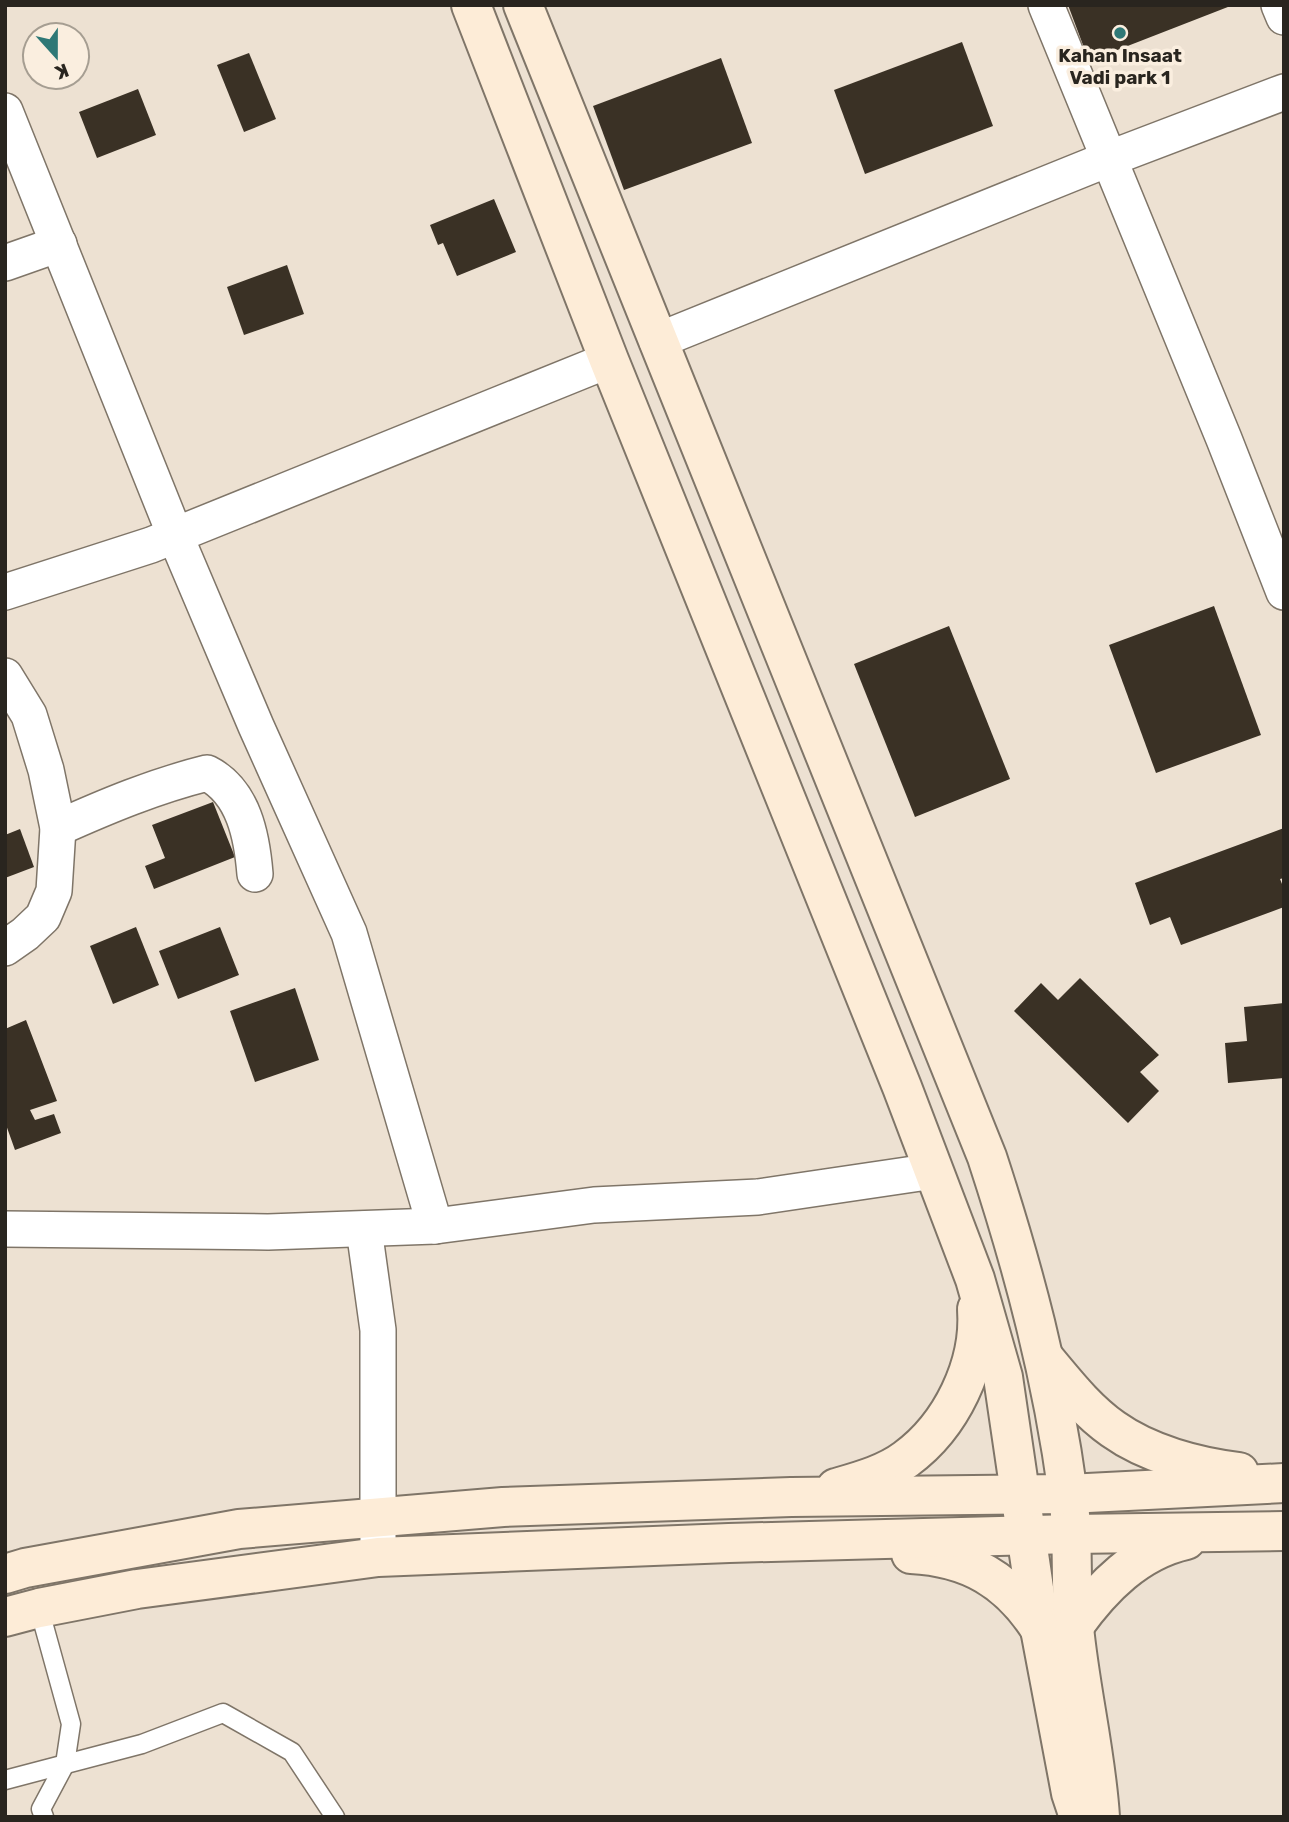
<svg xmlns="http://www.w3.org/2000/svg" width="1289" height="1822" font-family="Rubik,sans-serif">
<style>
.building{fill:#3a3125}
.lines{fill:none;stroke-linecap:round;stroke-linejoin:round}
.lane-casing{stroke:#7f7568;stroke-width:21}
.street-casing{stroke:#7f7568;stroke-width:38}
.secondary-casing{stroke:#7f7568;stroke-width:42}
.lane{stroke:#fff;stroke-width:18}
.street{stroke:#fff;stroke-width:35}
.secondary{stroke:#fdecd7;stroke-width:38}
.poi-dot{fill:#2e7876;stroke:#faeedf;stroke-width:2.5}
.labels{text-anchor:middle;dominant-baseline:central;stroke-width:7;stroke-linejoin:round;paint-order:stroke}
.poi-label{font-size:19px;font-weight:bold;fill:#29251f;stroke:#faeedf}
</style>
<rect width="100%" height="100%" fill="#ede1d2"/>
<g class="building">
<path d="M1068,5H1233L1089,61Z"/>
<path d="M962,42L993,126L865,174L834,90Z"/>
<path d="M249,53L276,119L244,132L217,65Z"/>
<path d="M721,58L752,143L624,190L593,106Z"/>
<path d="M138,89L156,135L97,158L79,112Z"/>
<path d="M494,199L516,252L457,276L443,243L438,245L430,225Z"/>
<path d="M287,265L304,314L244,335L227,287Z"/>
<path d="M1214,606L1261,735L1156,773L1109,645Z"/>
<path d="M949,626L1010,779L915,817L854,664Z"/>
<path d="M213,802L235,857L154,889L145,866L165,858L152,825Z"/>
<path d="M1284,828V878L1280,879L1284,889V907L1181,945L1170,917L1150,925L1135,883Z"/>
<path d="M20,829L34,867L5,878V835Z"/>
<path d="M136,927L159,985L113,1004L90,946Z"/>
<path d="M220,927L239,975L178,999L159,951Z"/>
<path d="M1080,978L1159,1055L1140,1072L1159,1091L1128,1123L1014,1011L1041,983L1058,1000Z"/>
<path d="M295,988L319,1060L255,1082L230,1011Z"/>
<path d="M1284,1003V1078L1228,1083L1225,1043L1247,1041L1244,1007Z"/>
<path d="M26,1020L57,1101L30,1110L35,1120L54,1114L61,1133L15,1150L5,1122V1029Z"/>
</g>
<g class="lines">
<defs>
<g id="lane">
<path d="M39,1608L71,1724L65,1764L41,1809L44,1817"/>
<path d="M5,1780L142,1744L223,1713L292,1752L335,1817"/>
</g>
<g id="street">
<path d="M1046,5L1224,439L1284,592"/>
<path d="M1279,5L1284,17"/>
<path d="M5,111L175,535L256,726L349,933L435,1226"/>
<path d="M5,263L59,244"/>
<path d="M657,341L1108,159L1284,92"/>
<path d="M5,592L151,545L609,360"/>
<path d="M5,676L29,715L46,770L58,828L54,891L43,917L25,934L5,948"/>
<path d="M58,828C107,806 155,786 207,773C244,792 252,837 255,874"/>
<path d="M5,1229L268,1232L435,1226L594,1205L758,1197L934,1171"/>
<path d="M364,1229L378,1330V1547"/>
</g>
<g id="secondary">
<path d="M471,5L609,360L902,1087L975,1279L1003,1377L1040,1629L1071,1793L1079,1817"/>
<path d="M523,5L987,1157C1024,1270 1052,1376 1068,1494C1074,1538 1070,1582 1074,1627C1080,1690 1096,1753 1100,1817"/>
<path d="M1045,1359C1066,1384 1086,1410 1113,1429C1148,1454 1197,1467 1239,1472"/>
<path d="M836,1488C860,1481 886,1474 906,1459C951,1426 981,1365 977,1309"/>
<path d="M911,1554C969,1557 1009,1580 1040,1629"/>
<path d="M5,1574L25,1568L239,1529L503,1507L791,1497L1068,1494L1284,1483"/>
<path d="M5,1617L39,1608L137,1589L378,1557L729,1543L1072,1534L1284,1531"/>
<path d="M1074,1626C1102,1587 1137,1551 1186,1540"/>
</g>
</defs>
<use href="#lane" class="lane-casing"/>
<use href="#street" class="street-casing"/>
<use href="#secondary" class="secondary-casing"/>
<use href="#lane" class="lane"/>
<use href="#street" class="street"/>
<use href="#secondary" class="secondary"/>
</g>
<circle class="poi-dot" cx="1120" cy="33" r="7"/>
<g class="labels">
<g class="poi-label">
<text x="1120" y="55">Kahan Insaat<tspan x="1120" dy="22">Vadi park 1</tspan></text>
</g>
</g>
<rect width="1289" height="1822" fill="none" stroke="#29251f" stroke-width="14"/>
<g transform="translate(56 56) rotate(159)"><circle r="33" fill="#faeedf" stroke="#a69e92" stroke-width="2"/>
<path d="M0-5L12 26L0 18L-12 26Z" fill="#2e7876"/>
<text y="-10" font-size="19" font-weight="bold" text-anchor="middle" fill="#29251f">K</text>
</g>
</svg>
